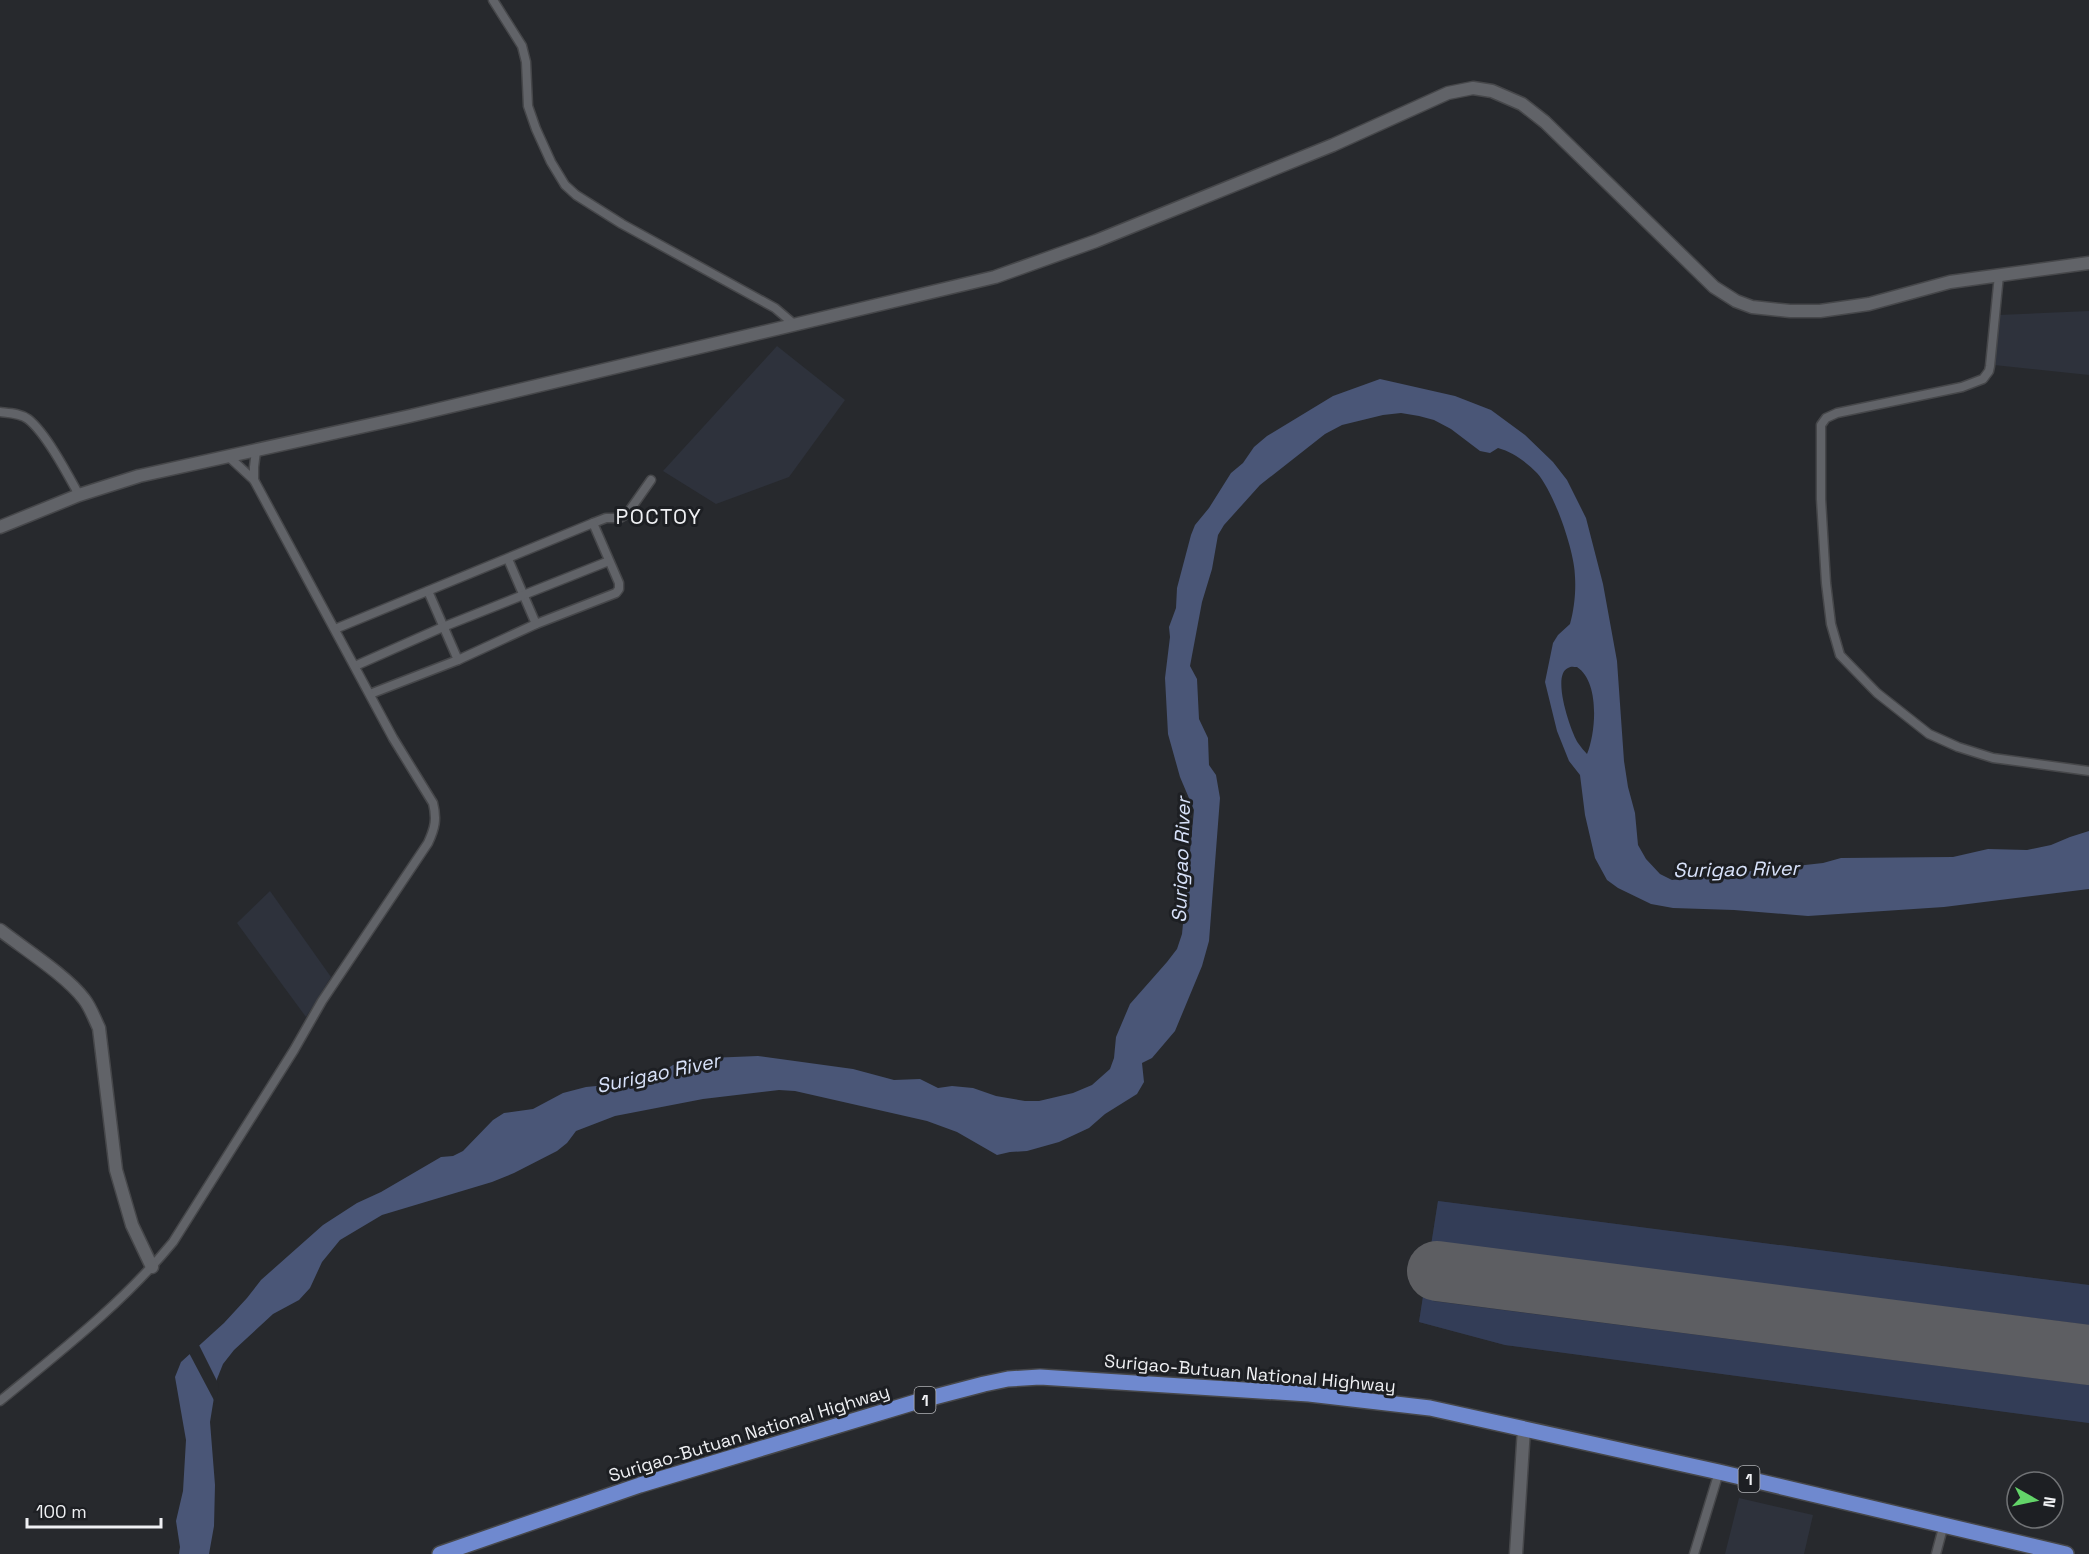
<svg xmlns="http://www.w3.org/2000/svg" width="2089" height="1554" font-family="'Space Grotesk',sans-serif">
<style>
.built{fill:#2e323c}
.green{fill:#333d57}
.water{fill:#4a5677;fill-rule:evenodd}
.pier{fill:#27292d}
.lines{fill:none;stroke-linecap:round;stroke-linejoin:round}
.runway{stroke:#5d5e62;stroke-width:60}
.street-casing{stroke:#46474a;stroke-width:11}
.secondary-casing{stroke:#46474a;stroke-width:15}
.highway-casing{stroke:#46474a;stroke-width:18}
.street{stroke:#616368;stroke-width:8}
.secondary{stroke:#616368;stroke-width:12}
.highway{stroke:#6f89cf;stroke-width:15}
.labels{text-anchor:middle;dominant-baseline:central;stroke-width:6;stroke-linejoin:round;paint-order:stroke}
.shield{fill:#1d1f23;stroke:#b0b1b5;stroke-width:1.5}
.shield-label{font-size:16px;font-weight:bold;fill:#eff0f3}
.street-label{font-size:18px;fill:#eff0f3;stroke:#1d1f23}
.water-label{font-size:20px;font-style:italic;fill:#d8e2fa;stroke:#1d1f23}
.quarter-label{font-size:21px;letter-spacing:1.5px;fill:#eff0f3;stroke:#1d1f23}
</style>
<rect width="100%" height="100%" fill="#27292d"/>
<g class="built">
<path d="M2089,311V375L1994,365L1998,315Z"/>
<path d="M777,346L845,400L789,477L716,504L663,471Z"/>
<path d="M270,891L331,977L306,1017L237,923Z"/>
<path d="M1438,1201L2089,1285V1423L1505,1345L1419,1322Z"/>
<path d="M1739,1498L1813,1515L1804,1554H1725Z"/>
</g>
<path class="green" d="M1438,1201L2089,1285V1325L1441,1243L1433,1301L2089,1385V1423L1505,1345L1419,1322Z"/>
<path class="water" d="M1380,379L1455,396L1491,410L1525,435L1553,462L1567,480L1586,518L1603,584L1617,661L1624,761L1628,787L1635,813L1638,845L1646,859L1660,874L1672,880L1823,863L1841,858L1953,857L1988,849L2027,850L2051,845L2070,837L2089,831V889L1944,907L1808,916L1734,910L1673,908L1651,904L1618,888L1607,880L1595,858L1585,815L1580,775L1569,761L1557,731L1545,682L1553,643L1558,635L1570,624C1574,610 1576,592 1575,577C1575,552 1554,492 1537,473C1526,462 1513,452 1498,448L1490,453L1480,451L1451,429L1434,420L1419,416L1401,413L1383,415L1342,425L1325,434L1260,485L1224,525L1218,535L1212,569L1202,602L1190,666L1197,679L1199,719L1208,738L1209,765L1216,775L1220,798L1209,941L1202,966L1175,1031L1152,1058L1142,1063L1144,1082L1137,1094L1105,1114L1089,1128L1059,1142L1027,1151L1010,1152L997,1155L957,1132L927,1121L795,1091L779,1090L703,1099L615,1116L576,1131L567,1143L557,1151L514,1173L492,1182L382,1215L340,1240L322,1262L310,1288L299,1300L273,1314L234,1350L223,1364L217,1379L210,1422L215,1485L214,1526L209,1554H179L180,1547L176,1521L183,1491L186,1440L175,1377L181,1362L224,1323L247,1298L261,1280L323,1225L357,1203L381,1192L441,1157L453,1156L463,1151L493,1120L504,1113L533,1109L563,1093L586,1087L647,1081L673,1065L709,1058L758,1056L853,1069L894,1080L920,1079L938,1088L952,1086L973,1088L996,1096L1025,1101H1039L1073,1093L1092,1085L1110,1069L1114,1058L1116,1037L1130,1004L1167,962L1177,949L1182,934L1194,810L1180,777L1168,734L1165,678L1170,637L1169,627L1176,608L1177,588L1191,535L1195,525L1209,508L1231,473L1243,463L1254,447L1267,436L1333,396ZM1577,667C1600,682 1596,732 1587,754C1584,751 1581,747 1578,743C1571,732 1551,675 1568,668C1571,666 1574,667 1577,667Z"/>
<path class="pier" d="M198,1343L219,1385L216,1404L188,1351Z"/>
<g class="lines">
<path class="runway" d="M1437,1271L2089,1355"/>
<defs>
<g id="street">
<path d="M493,0L522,46L526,62L528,106L536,129L551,162L565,185L576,195L622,224L775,308L795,325"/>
<path d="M1999,275L1990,366L1989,371L1983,379L1962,387L1837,413L1826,418L1821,425V499L1826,583L1831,624L1840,655L1877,693L1929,734L1958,747L1993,758L2089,771"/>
<path d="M0,412C9,413 20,413 28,419C46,433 68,475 79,495"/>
<path d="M229,457L254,480"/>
<path d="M593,523L606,518H620L627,514L651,480"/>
<path d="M508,559L536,624"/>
<path d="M428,591L458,660"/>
<path d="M335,629L593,523L619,583V589L616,593L536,624L458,660L370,694"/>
<path d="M355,666L443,627L609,561"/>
<path d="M0,1401C61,1351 123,1303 173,1242L294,1050L322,1001L428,843C435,828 437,819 433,803L393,738L254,480V467L256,451"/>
<path d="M1694,1554L1719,1472"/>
<path d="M1936,1554L1944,1524"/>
</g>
<g id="secondary">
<path d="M0,527L79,495L139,476L410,416L995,277L1096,241L1333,145L1448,93L1473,88L1492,91L1522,104L1545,122L1714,287L1736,301L1752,307L1790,311H1820L1869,304L1950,282L2089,263"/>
<path d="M0,930C23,948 67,976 84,999C91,1008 94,1018 99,1028L116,1170L132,1225L152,1267"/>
<path d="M1516,1554L1524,1428"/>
</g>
<path id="highway" d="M440,1554L640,1485L919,1401L984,1384L1008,1379L1040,1377L1309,1394L1430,1408L1719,1472L2066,1554"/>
</defs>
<use href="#street" class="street-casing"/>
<use href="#secondary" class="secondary-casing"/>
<use href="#highway" class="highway-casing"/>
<use href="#street" class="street"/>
<use href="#secondary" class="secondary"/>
<use href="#highway" class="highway"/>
</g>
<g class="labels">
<g class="shield">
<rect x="914.5" y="1387" width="21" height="26" rx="4.5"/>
<rect x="1738.5" y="1466" width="21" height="26" rx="4.5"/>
</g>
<g class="shield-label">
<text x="925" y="1400">1</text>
<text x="1749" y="1479">1</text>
</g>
<g class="street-label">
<text transform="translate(1250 1373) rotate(5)">Surigao-Butuan National Highway</text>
<text transform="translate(749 1433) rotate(-17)">Surigao-Butuan National Highway</text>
</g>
<g class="water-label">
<text transform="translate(1181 860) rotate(-88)">Surigao River</text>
<text transform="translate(1736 869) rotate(-1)">Surigao River</text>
<text transform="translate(658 1073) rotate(-12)">Surigao River</text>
</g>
<g class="quarter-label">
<text x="659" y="516">POCTOY</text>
</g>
</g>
<g transform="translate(2035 1500) rotate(99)"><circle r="28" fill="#1d1f23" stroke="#717376" stroke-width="1.5"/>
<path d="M0-4.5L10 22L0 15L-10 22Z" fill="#63d469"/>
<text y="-9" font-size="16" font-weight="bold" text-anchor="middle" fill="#eff0f3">N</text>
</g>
<path d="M27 1518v9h134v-9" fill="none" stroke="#eff0f3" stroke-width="3"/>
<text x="36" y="1518" font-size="18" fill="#eff0f3" stroke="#1d1f23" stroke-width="4.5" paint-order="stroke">100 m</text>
</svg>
